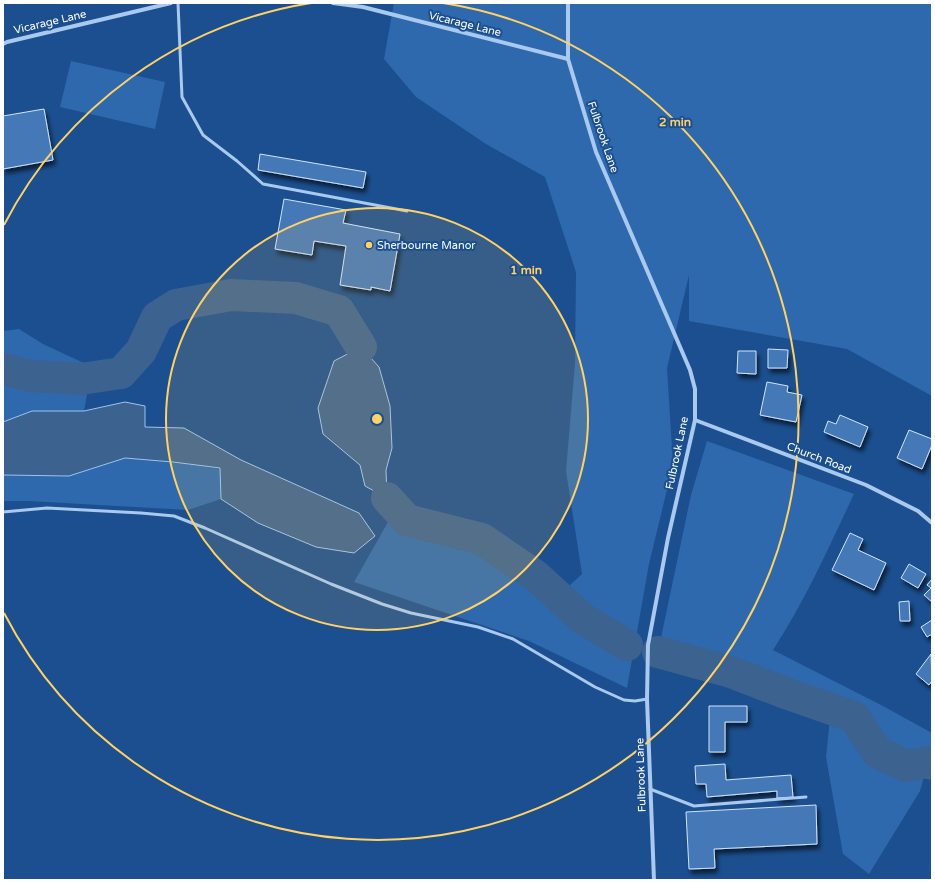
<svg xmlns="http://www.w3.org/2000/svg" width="935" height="883" font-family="'Varela Round',sans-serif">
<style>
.green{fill:#2e69ad}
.water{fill:#3c6290;stroke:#9cc4f0}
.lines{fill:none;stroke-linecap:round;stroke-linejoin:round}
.river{stroke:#3c6290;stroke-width:32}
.building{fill:#4478b7;stroke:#cfe3fa;filter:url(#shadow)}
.lane{stroke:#a9c9ee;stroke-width:3}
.street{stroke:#a9c9ee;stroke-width:4}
.ring{fill:none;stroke:#ffd166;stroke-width:2}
.poi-dot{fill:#ffd166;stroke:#1b4f8f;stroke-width:1.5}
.labels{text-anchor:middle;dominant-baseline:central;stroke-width:4;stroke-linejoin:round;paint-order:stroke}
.street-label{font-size:11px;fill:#fff;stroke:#1b4f8f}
.poi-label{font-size:11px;fill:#fff;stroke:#1b4f8f;text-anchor:start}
.centre{fill:#ffd166;stroke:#1b4f8f;stroke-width:2}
.ring-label{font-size:12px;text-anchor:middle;font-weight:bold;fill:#ffd166;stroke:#1b4f8f;stroke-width:4;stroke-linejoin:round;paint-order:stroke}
</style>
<defs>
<filter id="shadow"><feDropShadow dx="2.5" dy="4.5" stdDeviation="2" flood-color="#0009"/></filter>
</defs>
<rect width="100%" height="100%" fill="#1b4f8f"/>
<g class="green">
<path d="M394,3H932V396L847,349L689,321V275L667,368L673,465L649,564L627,688L529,641L354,582L388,522L422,524L482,539L536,576L557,597L582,574L566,471L575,363L576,272L545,177L486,144L416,97L384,59Z"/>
<path d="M71,61L165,82L155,129L60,107Z"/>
<path d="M19,329L43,344L86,364L90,378L84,411H32L3,422V331Z"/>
<path d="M707,441L854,494C829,547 805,601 773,650L883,706L932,733V747L920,791L869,874L843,854L826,757L831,709L731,672L658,652L691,495Z"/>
<path d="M125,458L173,462L220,469L221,499L188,510L28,501H3V475L69,476Z"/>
</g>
<g class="water">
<path d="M361,347L379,367L390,406L392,448L386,470L387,498L365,486L360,465L323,434L318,408L334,361Z"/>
<path d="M125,402L145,406V427L184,428L241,460L359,513L375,536L354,553L316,547L258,523L221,499L220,468L173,462L125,458L69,476L3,475V422L32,411H84Z"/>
</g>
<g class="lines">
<g class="river">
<path d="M3,369L31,376L81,379L121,373L141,351L157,317L176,305L231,295L296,298L339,311L361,347"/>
<path d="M387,498L407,520L482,539L536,576L583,619L627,645"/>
<path d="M658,652L731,672L788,694L854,717L877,752L906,766L928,762L932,764"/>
</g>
</g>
<g class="building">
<path d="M44,109L53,160L3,169V116Z"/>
<path d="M260,154L366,172L363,188L258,170Z"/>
<path d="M284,199L346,210L343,223L400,234L390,291L371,287V290L340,285L346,246L314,241L312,255L275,249Z"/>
<path d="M768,349L788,350L787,368H768Z"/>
<path d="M738,351H756V374L737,373Z"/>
<path d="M767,382L788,386L787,392L802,395L796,422L760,415Z"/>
<path d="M840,415L868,427L860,447L824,432L828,421L836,424Z"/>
<path d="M909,430L932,439V445L922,469L897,458Z"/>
<path d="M850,533L863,539L858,550L886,563L874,590L832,570Z"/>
<path d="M909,564L926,574L918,588L901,578Z"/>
<path d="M932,579V602L924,595L931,588L927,585Z"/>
<path d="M909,601L910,621H900L899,602Z"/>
<path d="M932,620V634L927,637L921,627Z"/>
<path d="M931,654L932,681L929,685L916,674Z"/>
<path d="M709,706H747V722H725V752H709Z"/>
<path d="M725,764L726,780L791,775L793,797L777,798V791L707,797L706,784H696L695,766Z"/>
<path d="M816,805L817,844L714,849L715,868L689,869L686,812Z"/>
</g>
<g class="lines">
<g class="lane">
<path d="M178,3L182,97L203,135L237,161L263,184L407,211"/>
<path d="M3,512L47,508L141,513L174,516L205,528L331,584L382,604L411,613L478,627L513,639L595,687L624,700L635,701L647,699"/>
<path d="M650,789L694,806L806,797"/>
</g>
<g class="street">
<path d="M333,3L363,7L568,59"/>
<path d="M568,3V59L596,152L690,370L695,389V420L668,538L648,645L647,699L654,880"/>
<path d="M3,44L7,42L171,3"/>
<path d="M695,420L866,485L918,511L932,523"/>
</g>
</g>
<circle cx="377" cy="419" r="211" fill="#ffd166" fill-opacity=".12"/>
<g class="ring">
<circle cx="377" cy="419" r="211"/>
<path d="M4 225A421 421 0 0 1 311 3M443 3A421 421 0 1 1 4 613"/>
</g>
<circle class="poi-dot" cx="369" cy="245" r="4"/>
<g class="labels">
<g class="street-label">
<text transform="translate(50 22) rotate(-13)">Vicarage Lane</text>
<text transform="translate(465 24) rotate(14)">Vicarage Lane</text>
<text transform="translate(603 137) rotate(71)">Fulbrook Lane</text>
<text transform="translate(677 453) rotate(-78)">Fulbrook Lane</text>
<text transform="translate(819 458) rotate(21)">Church Road</text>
<text transform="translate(641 775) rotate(-92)">Fulbrook Lane</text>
</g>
<g class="poi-label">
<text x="377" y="245">Sherbourne Manor</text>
</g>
</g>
<circle cx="377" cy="419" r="6" class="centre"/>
<g class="ring-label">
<text x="675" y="126">2 min</text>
<text x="526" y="274">1 min</text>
</g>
<rect width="935" height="883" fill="none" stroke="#ffffff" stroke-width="8"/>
</svg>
